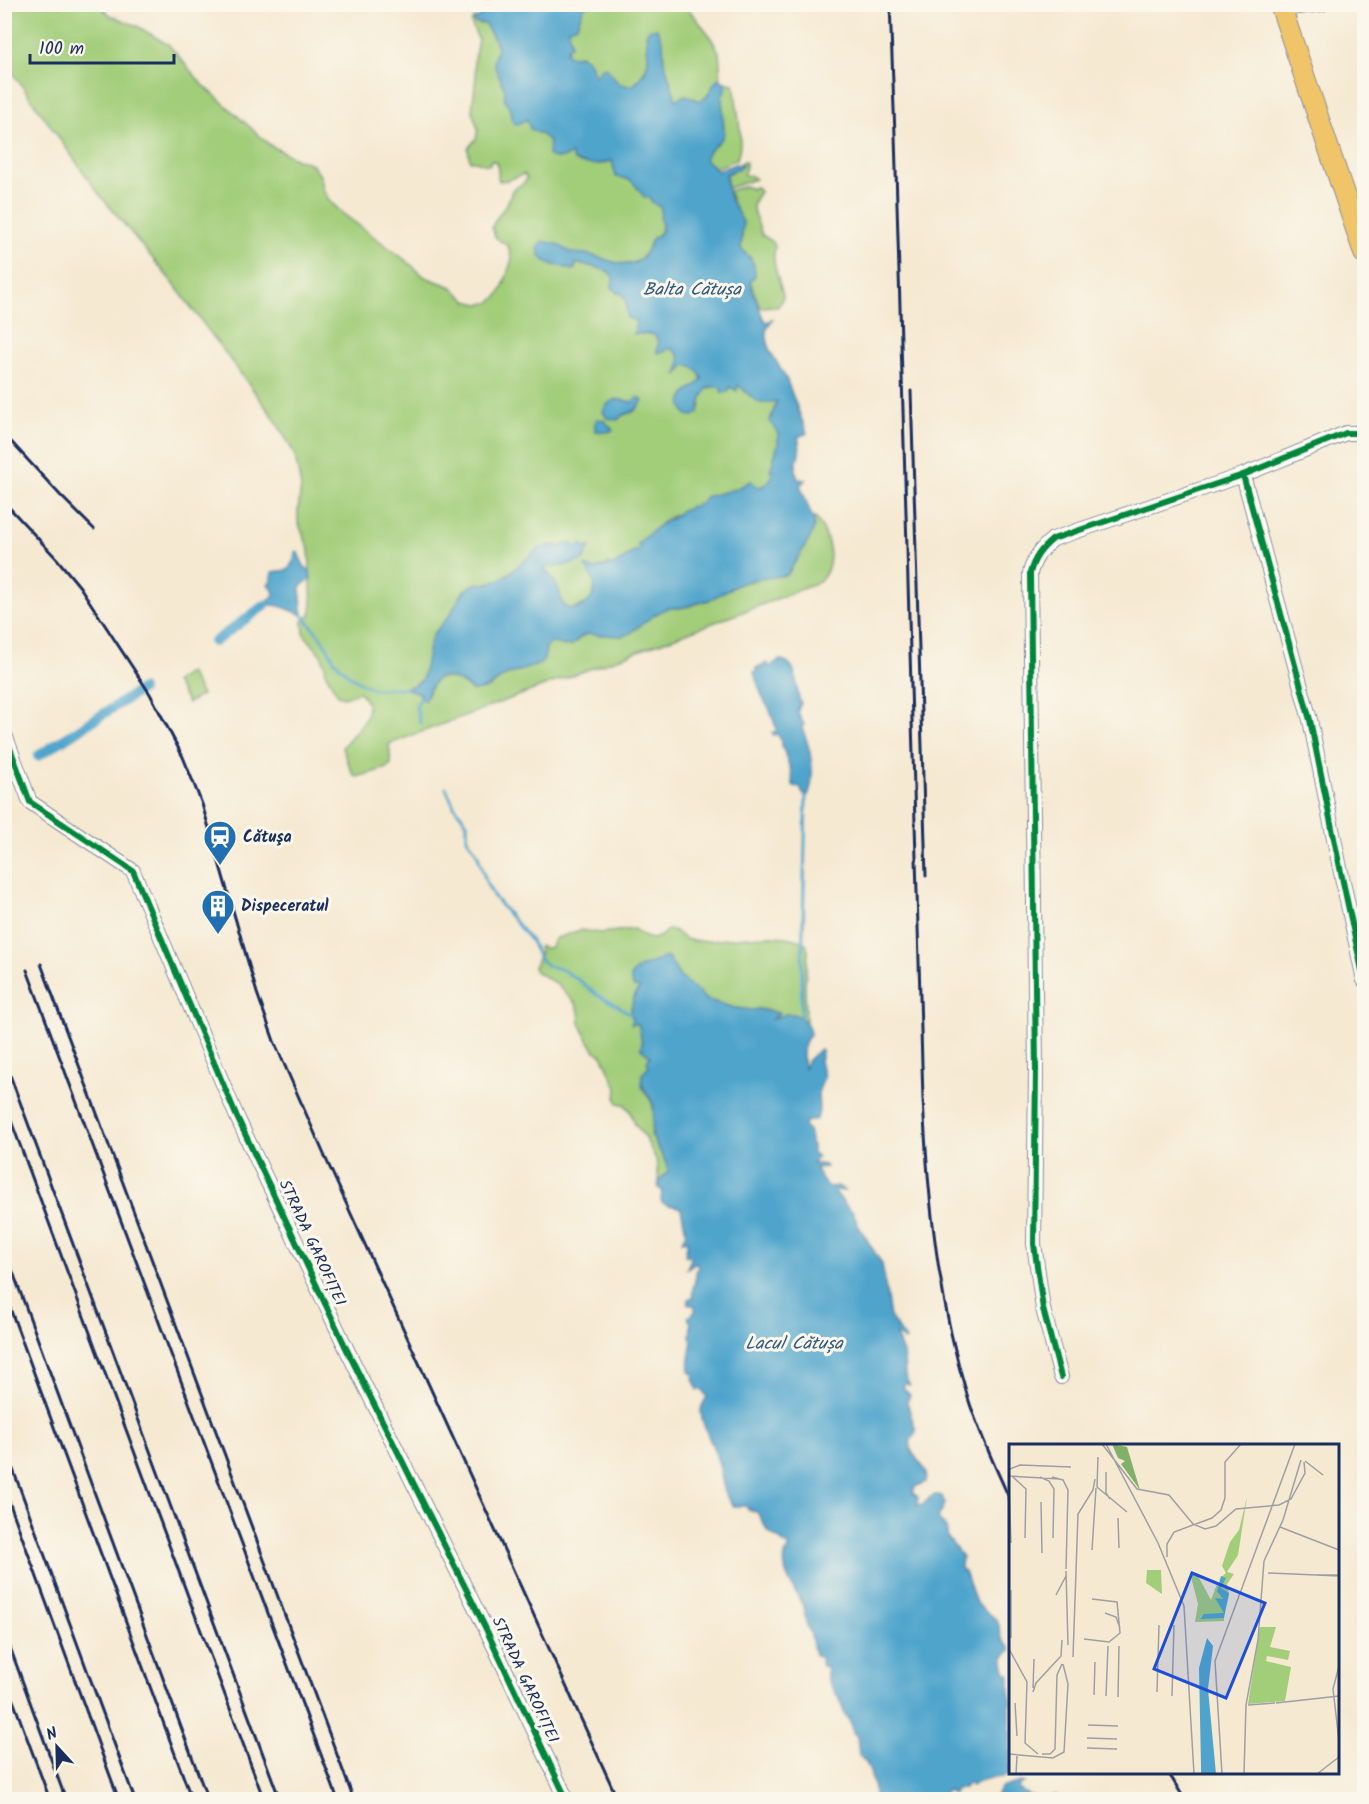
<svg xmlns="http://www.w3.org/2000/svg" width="1369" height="1804" font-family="Kalam,sans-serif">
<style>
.green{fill:#a2cd79;stroke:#5e7e6c;stroke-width:1.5;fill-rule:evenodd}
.water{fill:#50a4cc;stroke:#366a95;stroke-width:1.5}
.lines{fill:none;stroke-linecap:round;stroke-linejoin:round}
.stream{stroke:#50a4cc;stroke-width:3}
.canal{stroke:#50a4cc;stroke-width:10}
.minor-casing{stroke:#888c98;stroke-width:16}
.highway-casing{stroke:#888c98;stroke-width:22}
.minor{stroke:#fff;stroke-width:14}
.highway{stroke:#f0c469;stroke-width:20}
.rail{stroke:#1b2f5e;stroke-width:3}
.cycleway-casing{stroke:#fbf7ec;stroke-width:10}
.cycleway{stroke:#00873e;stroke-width:6}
.labels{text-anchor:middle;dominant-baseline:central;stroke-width:6;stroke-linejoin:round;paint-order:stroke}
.poi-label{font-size:16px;font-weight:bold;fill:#1b2f5e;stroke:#fbf7ec;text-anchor:start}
.street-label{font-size:16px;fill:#1b2f5e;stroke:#fbf7ec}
.water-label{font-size:18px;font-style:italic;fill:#2e5884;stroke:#fbf7ec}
.inset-road{fill:none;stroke:#9e9fa4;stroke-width:1.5}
.view{fill:#1d4ed8;fill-opacity:0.15;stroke:#1d4ed8;stroke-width:3}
.inset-edge{fill:none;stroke:#1b2f5e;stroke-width:3}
</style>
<rect width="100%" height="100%" fill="#fbf7ec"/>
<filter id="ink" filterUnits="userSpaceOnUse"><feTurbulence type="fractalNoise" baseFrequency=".0167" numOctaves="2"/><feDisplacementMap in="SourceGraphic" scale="12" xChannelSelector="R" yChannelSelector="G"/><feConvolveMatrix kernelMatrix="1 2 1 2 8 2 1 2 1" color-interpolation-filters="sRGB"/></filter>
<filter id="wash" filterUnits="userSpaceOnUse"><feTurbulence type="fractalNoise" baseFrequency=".008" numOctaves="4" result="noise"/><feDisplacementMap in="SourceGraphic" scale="24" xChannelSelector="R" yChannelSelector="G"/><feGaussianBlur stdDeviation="1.35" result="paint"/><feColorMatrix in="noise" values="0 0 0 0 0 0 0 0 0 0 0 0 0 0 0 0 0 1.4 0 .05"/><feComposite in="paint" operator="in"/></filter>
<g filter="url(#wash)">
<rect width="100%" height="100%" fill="#f5e9d2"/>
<g class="green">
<path d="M4,5H100L110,15L137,26L169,45L201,83L271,146L297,159L312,164L321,177L323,190L329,200L342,213L404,259L425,277L452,287L467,301L479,304L489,303L498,296L503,287L512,259L508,246L495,237L492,227C499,210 508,209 512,190L524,183L527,178L524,174L508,180L499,181C497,176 500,170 496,162L491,160L489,165C481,165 478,159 470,161L468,148L476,139L478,129L472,111L476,77L474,62L478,39L471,23L473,18H479L474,20L485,24L496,43L501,83L505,90V94L511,110L513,120L527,119L549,141L551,157L564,158L571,153L576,162C589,163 600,167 612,160L615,175L627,178L636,184L638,189L649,197L652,202L661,208C662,224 665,230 651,240C650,246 648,248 645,253C634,272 612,261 595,256C588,254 579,256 572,253C562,249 557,242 546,243L552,265L565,266L572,270L575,263C583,265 609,268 613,276C614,279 612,284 612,287L617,293H621L626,300L627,317L636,321L634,334H648L655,335L658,342L657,353C662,351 669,347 673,349C683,353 681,366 678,373C680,371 682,367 684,366C692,361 700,373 702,379L696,386L688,390L701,406C701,392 708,384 721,388L722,393L730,386L738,385L750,396L777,400L770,421C772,425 777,430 778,434C779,438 778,445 777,449C775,463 776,484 758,487L751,481L736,489L705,497L700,504L668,518L639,542L637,545L640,547L639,550L632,552L614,566L608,564L594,569C595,586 598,602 577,607C572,609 568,609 564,605C560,602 561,597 559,592C556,583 551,575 544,568L548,566L572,564L589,547H562L517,567L500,579L484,584L477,583L464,590L450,615L433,636L422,680L415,684L413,690L428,696C432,668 457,677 472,691L489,688L504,676L540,664L544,660L546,647L551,643H558L564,646L575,643L582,636L588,634L621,636L629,634L654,615L667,608H680L690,606L709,600L739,584L789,572L810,538L815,517C829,535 838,564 819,582L769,602L389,744L391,764L387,768L357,777L353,774L342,748C353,731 382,714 359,692L344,697L338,695L326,674L325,665L321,655L304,634L303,621L310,615L312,604L309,549L298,522V511L301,487L295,455L274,418L173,283L99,194L5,62ZM616,399L632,402L635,401L641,404L633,412L607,418L603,412Z"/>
<path d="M588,5H685L708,33L719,52L721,80L718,79C704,92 712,109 685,95L676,100L664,61L663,42L646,34C649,61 652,63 634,85C623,87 616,85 612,74L595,76L581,55L570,56L566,53L571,41L568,33L569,28L577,25L584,7Z"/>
<path d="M727,83L733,84L735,88C736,112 745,136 737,159L716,168L706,162L705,159L708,152L721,139L724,133L722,97Z"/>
<path d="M744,161L746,162C748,168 743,170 744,175L754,177L755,179L728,188L726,174L740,168L742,164H740Z"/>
<path d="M745,186L752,189L754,187H757L760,192C746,209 757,217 762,235L773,242L775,247C771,262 779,280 783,295L782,301L777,307L769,306L761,308L751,285V258L741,249L743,222L734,207L729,191Z"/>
<path d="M189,672L202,695L188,703L175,682Z"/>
<path d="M634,929C644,937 653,944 664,933C669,929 665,930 673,930C677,932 680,936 684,938C696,945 722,939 736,938C758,936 786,933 806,943L808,951L805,985L806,1023C791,1008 787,1017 770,1019L778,1013L759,1009L753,1010L735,1008L705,999L700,993L680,977L669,959L666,957L639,968L631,975V982L634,987H641C635,996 631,1004 630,1014L633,1018L632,1024L636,1023L639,1026L642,1044L641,1049L650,1056V1067L646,1070L642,1087L652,1103L654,1112L651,1135L667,1165L668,1171L659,1181L656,1159L644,1136L635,1124L630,1111L624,1104L618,1103L616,1099L617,1088L602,1055L595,1051L588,1040L580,1023L579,1011L576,1004L555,983L535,971L534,967L540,955L539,946L546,948L551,947L554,939L580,930L601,933Z"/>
</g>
<g class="water">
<path d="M484,5H588L584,7L577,25L569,28C568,35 571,39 571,46L567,48L566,53L570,56C588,54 589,60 595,76L602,67L607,68C615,80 619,88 634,85C638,80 644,75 646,69C652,57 643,42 648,30L657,28L663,42L664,61L676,100L685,95L700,101C712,96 710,86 718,79L727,83L722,97L724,133L721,139L708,152L705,159L718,171L735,164L743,165L740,168L726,174V181L730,199L743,222L741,248C750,260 755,259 755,276L751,280C750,288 760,310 764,320L767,322L773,318L766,331L769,349L786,378L807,433L798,437C804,455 791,463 798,479L806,480L800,485L814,522V528L810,538L787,575L752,580L739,584L709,600L680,608H667L654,615L629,634L621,636L588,634L582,636L571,646L551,643L546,647L544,660L540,664C529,668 518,671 507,675C494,681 489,691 472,691C464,682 451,676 438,677L429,689L425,700L420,699V693L404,688L415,685L422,680C427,665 426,649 433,635C438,627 446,621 451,613C457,603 461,591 473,585C478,582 481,584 486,584C495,583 504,578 511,572C525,562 541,538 562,547L566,543H572L577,547L582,544L583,547H590L584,560L563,566H548L544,569C551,575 556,583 560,593C561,597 560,602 564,606C576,615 595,601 595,588C595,580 589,573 585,566C587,567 593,569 595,569C598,568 617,564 619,563C626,558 631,552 639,550L640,547L637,545L658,526L677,515L681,510L688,509L690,506L694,507L696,503L700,504L705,497L736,489L751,481L758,487C768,486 771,479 774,471H770L778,444V433L770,421L777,401C753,408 755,397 738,385L737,391L730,387L728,392L723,393L721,388L714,386L707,388L701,400L699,413L693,416L687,415C671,395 693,392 702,379C700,371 695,368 688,365H685L676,376C681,365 683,354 670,348L666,351L657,353L658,342L655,335L648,334H634L636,321L627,318L626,300L621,293H617L612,287C612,284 614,280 613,277C610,268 584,265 575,263L576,268L572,270C558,263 540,267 538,248L542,241L557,244L572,253L587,254L617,263L630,265L635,263L643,257L653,238L658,235L662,230V224L660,220L661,208L652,202L649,197L645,198C634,185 636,179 616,177L612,160C600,166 585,166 573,160L571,154C564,159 555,160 548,155L549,141L542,135L530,129L527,119L518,124L513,123L511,110L504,98C508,85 496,76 494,63C493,56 498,51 497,45C495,37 488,31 485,24L474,23V21L482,15Z"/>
<path d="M637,398H640L643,401C641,403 637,409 634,411C628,415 623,412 618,420L607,418L603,412C608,397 619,399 632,402Z"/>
<path d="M597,419L604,420L613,430L609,432L595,431V423Z"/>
<path d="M297,551L304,566L310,571L311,579L302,585L300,589L303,615C288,610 282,604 265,605L274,595L273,590L268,584L271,581L272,572L288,570L294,560L295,552Z"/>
<path d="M779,660C801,660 794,692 801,704C795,710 800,718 804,724L802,728C811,749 816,771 809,794L806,796L803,794L799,786L796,787L793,785L791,771L778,734L774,735L772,733L777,730L769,708C761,699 758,684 754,672L757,670L756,668L760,666L762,668L764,667L763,665L767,663L769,667Z"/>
<path d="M666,957L669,959L680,977L700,993L705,999L735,1008L753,1010L758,1009L779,1013L772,1019C777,1018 781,1015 786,1014C799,1012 810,1023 810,1035C801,1044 803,1057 804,1069L808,1060L820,1049L822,1051L820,1061L824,1077L818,1093L819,1110L817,1119L806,1122L804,1125L810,1134L813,1154L818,1157L812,1163L825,1165L826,1167L815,1168L826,1185L829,1187L838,1186L845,1191L837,1190L835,1192L848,1208L853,1212L858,1225L882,1264L890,1317L906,1340L904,1341L895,1333L904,1356L905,1376L910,1386L906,1383L904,1385V1389L910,1395L907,1402L916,1431C915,1435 912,1437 911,1440C906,1457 931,1465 926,1482L915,1487L913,1493L918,1497L917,1505C929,1506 927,1491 942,1496L945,1504L938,1518L946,1528L948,1538L962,1557L961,1568L967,1577L976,1603L997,1620C1003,1634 997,1636 1010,1648V1651L1004,1656C1003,1662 1006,1666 1005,1672L1010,1675V1678H1009L1010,1681V1772L1013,1773C1000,1781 983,1775 972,1786L967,1783L964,1788L955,1789L953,1795L948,1790L938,1799H876L870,1771L866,1763L859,1755L857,1737L853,1732L852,1725L844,1713L842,1703L829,1683L827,1677V1667L822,1666L821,1662L822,1659L815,1655C813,1649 813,1642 811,1636C809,1630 806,1624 805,1618C804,1613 805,1608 802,1604C793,1587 776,1566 789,1547L768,1531L757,1512L748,1509L746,1506H733C721,1493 723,1474 717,1458C712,1442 703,1429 701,1413C700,1405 705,1403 707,1396L702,1390H698L693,1379L694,1373H690C689,1364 690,1349 692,1341L690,1337L691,1324L688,1317L695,1312V1306L688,1303V1299L693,1297C690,1287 698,1280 696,1270L699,1267L695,1263L687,1268L692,1256L685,1255L688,1240L682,1241L686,1233L681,1208C674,1204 667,1208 661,1201L662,1190L658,1188L659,1181L668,1171C667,1158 657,1149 653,1137C650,1129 656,1114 653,1104C648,1089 641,1094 642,1074L649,1067L647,1062L650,1056L641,1049L642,1044L639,1026L636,1023L631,1024L633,1018L630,1014L634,997L640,988L634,987L631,982V975L639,968Z"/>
<path d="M1020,1782L1024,1783L1019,1785L1018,1789C1023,1791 1026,1795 1031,1796C1040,1800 1048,1798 1056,1795L1061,1799H994L1001,1788Z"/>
</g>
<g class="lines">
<g class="stream">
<path d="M303,615L322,639L335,661L349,675L363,684L374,689L404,688"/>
<path d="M420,699L416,707L420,723"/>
<path d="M446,788L454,806L467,823V838L477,853L487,884L494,897L531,941L539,958L548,966L561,969L580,981L597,995L620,1007L630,1014"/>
<path d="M801,1017L806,796"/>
</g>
<g class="canal">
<path d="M214,642L265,605"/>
<path d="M38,756L142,689"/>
</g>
</g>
</g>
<g filter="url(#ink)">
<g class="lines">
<defs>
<g id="minor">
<path d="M1282,9L1322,4"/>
<path d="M1243,475L1310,720L1339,863L1364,980"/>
<path d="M4,732L30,802L133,871L237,1117L348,1352L485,1627L567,1800"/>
<path d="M1061,1377L1043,1309L1034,1244L1036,1069L1030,573C1034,558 1041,549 1053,539L1243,475L1346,433H1364"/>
</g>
<path id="highway" d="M1280,4L1364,253"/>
</defs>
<use href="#minor" class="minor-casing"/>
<use href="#highway" class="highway-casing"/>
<use href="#minor" class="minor"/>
<use href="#highway" class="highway"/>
<g class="rail">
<path d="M890,4L895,135L923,1099C928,1200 938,1300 968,1398C979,1433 995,1466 1010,1500"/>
<path d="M911,391L926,876"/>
<path d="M4,434L60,495L94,529"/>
<path d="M4,502L57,559L80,587L150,694L183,757L202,804L257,993L274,1041L326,1159L618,1800"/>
<path d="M41,964L354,1800"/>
<path d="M27,970L338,1800"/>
<path d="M4,1059L280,1800"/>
<path d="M4,1102L264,1800"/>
<path d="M4,1248L208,1800"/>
<path d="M4,1292L192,1800"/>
<path d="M4,1445L135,1800"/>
<path d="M4,1488L119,1800"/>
<path d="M4,1631L66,1800"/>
<path d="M4,1676L50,1800"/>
<path d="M1168,1772L1185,1800"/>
</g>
<defs>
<g id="cycleway">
<path d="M1243,475L1310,720L1339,863L1364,980"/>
<path d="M4,732L30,802L133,871L237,1117L348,1352L485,1627L567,1800"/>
<path d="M1061,1377L1043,1309L1034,1244L1036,1069L1030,573C1034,558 1041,549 1053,539L1243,475L1346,433H1364"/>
</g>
</defs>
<use href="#cycleway" class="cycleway-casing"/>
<use href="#cycleway" class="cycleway"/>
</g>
</g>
<defs>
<symbol id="station-pin" viewBox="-11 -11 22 30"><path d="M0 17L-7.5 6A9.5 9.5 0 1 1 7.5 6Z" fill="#1f6fb2" stroke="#fbf7ec"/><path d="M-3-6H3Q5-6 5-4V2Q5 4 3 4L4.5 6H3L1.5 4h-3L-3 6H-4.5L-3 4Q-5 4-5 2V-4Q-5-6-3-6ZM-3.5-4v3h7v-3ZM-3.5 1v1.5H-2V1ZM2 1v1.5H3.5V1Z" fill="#fff"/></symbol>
<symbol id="building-pin" viewBox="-11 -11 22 30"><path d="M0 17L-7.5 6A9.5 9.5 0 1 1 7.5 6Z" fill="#1f6fb2" stroke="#fbf7ec"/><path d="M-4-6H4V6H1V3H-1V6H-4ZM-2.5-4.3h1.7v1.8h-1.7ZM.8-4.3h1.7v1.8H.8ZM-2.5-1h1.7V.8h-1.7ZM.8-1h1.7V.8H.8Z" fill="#fff"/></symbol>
</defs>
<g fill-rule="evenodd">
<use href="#station-pin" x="201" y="818" width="38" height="52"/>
<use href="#building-pin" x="199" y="887" width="38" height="52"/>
</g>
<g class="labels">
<g class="poi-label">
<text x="243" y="837">Cătuşa</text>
<text x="241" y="906">Dispeceratul</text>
</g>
<g class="street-label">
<text transform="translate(312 1243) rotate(65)">STRADA GAROFIȚEI</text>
<text transform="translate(525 1680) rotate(65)">STRADA GAROFIȚEI</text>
</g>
<g class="water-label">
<text x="692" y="290">Balta Cătușa</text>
<text x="794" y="1344">Lacul Cătușa</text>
</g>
</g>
<g transform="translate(1009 1444)">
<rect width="330" height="330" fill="#f5e9d2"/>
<path d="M238,53L229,111L218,128L225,130L218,140L220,150L218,162L219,150L212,144L215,133L209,136L217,129L213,122L221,98L230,86ZM138,126H152L153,150L137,139ZM181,129L188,130L202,156L208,140L214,154L210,158L216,167L214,171L201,174L202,170H196L191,174H215V177L186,178L189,160ZM251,183H267L261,203L281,207L279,216L258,212L257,217L282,223L276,257L239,260Z" fill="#a2cd79"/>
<path d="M103,0L118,3L131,46L112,20L116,17L109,14Z" fill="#81b069"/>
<path d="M212,132L217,134L212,144L220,149L215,174L191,175L195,170L215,169L206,154L214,155L208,147ZM198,194L204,202L199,245L207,330H192V322L190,224Z" fill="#50a4cc"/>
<path class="inset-road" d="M93,0L128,45L160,51L184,80L196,85L207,82L227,65L270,61L282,55L296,29L295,18M97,0L149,99L175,162L185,330M89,13L88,43L118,68M296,17L314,31M1,25L11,21L62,23M97,28V49L101,55M0,32L51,35M4,33L17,45L16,94M31,33L40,37L45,45L44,94M43,33L54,36L59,46L57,125M0,39L2,99M32,58L33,109M109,74L110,104M271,83L330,106M83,106L87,44M158,113V100L165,88L203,74L212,66L216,54V18L232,0M255,117L274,76L292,16M57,127L59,201M259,129L330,132M309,131H330M2,146V194M47,151L57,132M96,169L107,173L111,184M75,195L100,198L111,189L108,158L83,155M0,205L18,238L16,299L29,310M64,213L69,70L84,46L86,35M330,222L324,245L330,297M24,244L25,215M24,248L27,239L52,212L53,196M148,248L150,181M85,251L86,218M97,252L99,202M163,252L165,181M109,253L110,202M6,259L8,292M267,259L330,252M239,261L266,259M79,281L109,282M78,294L108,295M78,304L108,305M0,310L44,314L55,308L59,240L54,220M33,310H41L46,305L48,231L53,220M7,330L8,312M213,330L206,217L286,0M235,330L237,261L249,196L255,117M308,330L330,313"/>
<path class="view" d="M183,129L256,159L217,254L145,225Z"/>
<rect width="330" height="330" class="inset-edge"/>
</g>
<rect width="1369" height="1804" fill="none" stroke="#fbf7ec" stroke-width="24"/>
<g transform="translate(57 1747) rotate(338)" stroke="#fbf7ec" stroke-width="4.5" paint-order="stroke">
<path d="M0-4.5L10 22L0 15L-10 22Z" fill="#1b2f5e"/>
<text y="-9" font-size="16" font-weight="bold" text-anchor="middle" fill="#1b2f5e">N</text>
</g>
<path d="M30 54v9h144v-9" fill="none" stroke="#1b2f5e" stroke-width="3"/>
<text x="39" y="54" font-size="18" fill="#1b2f5e" stroke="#fbf7ec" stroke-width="4.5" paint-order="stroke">100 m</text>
</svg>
